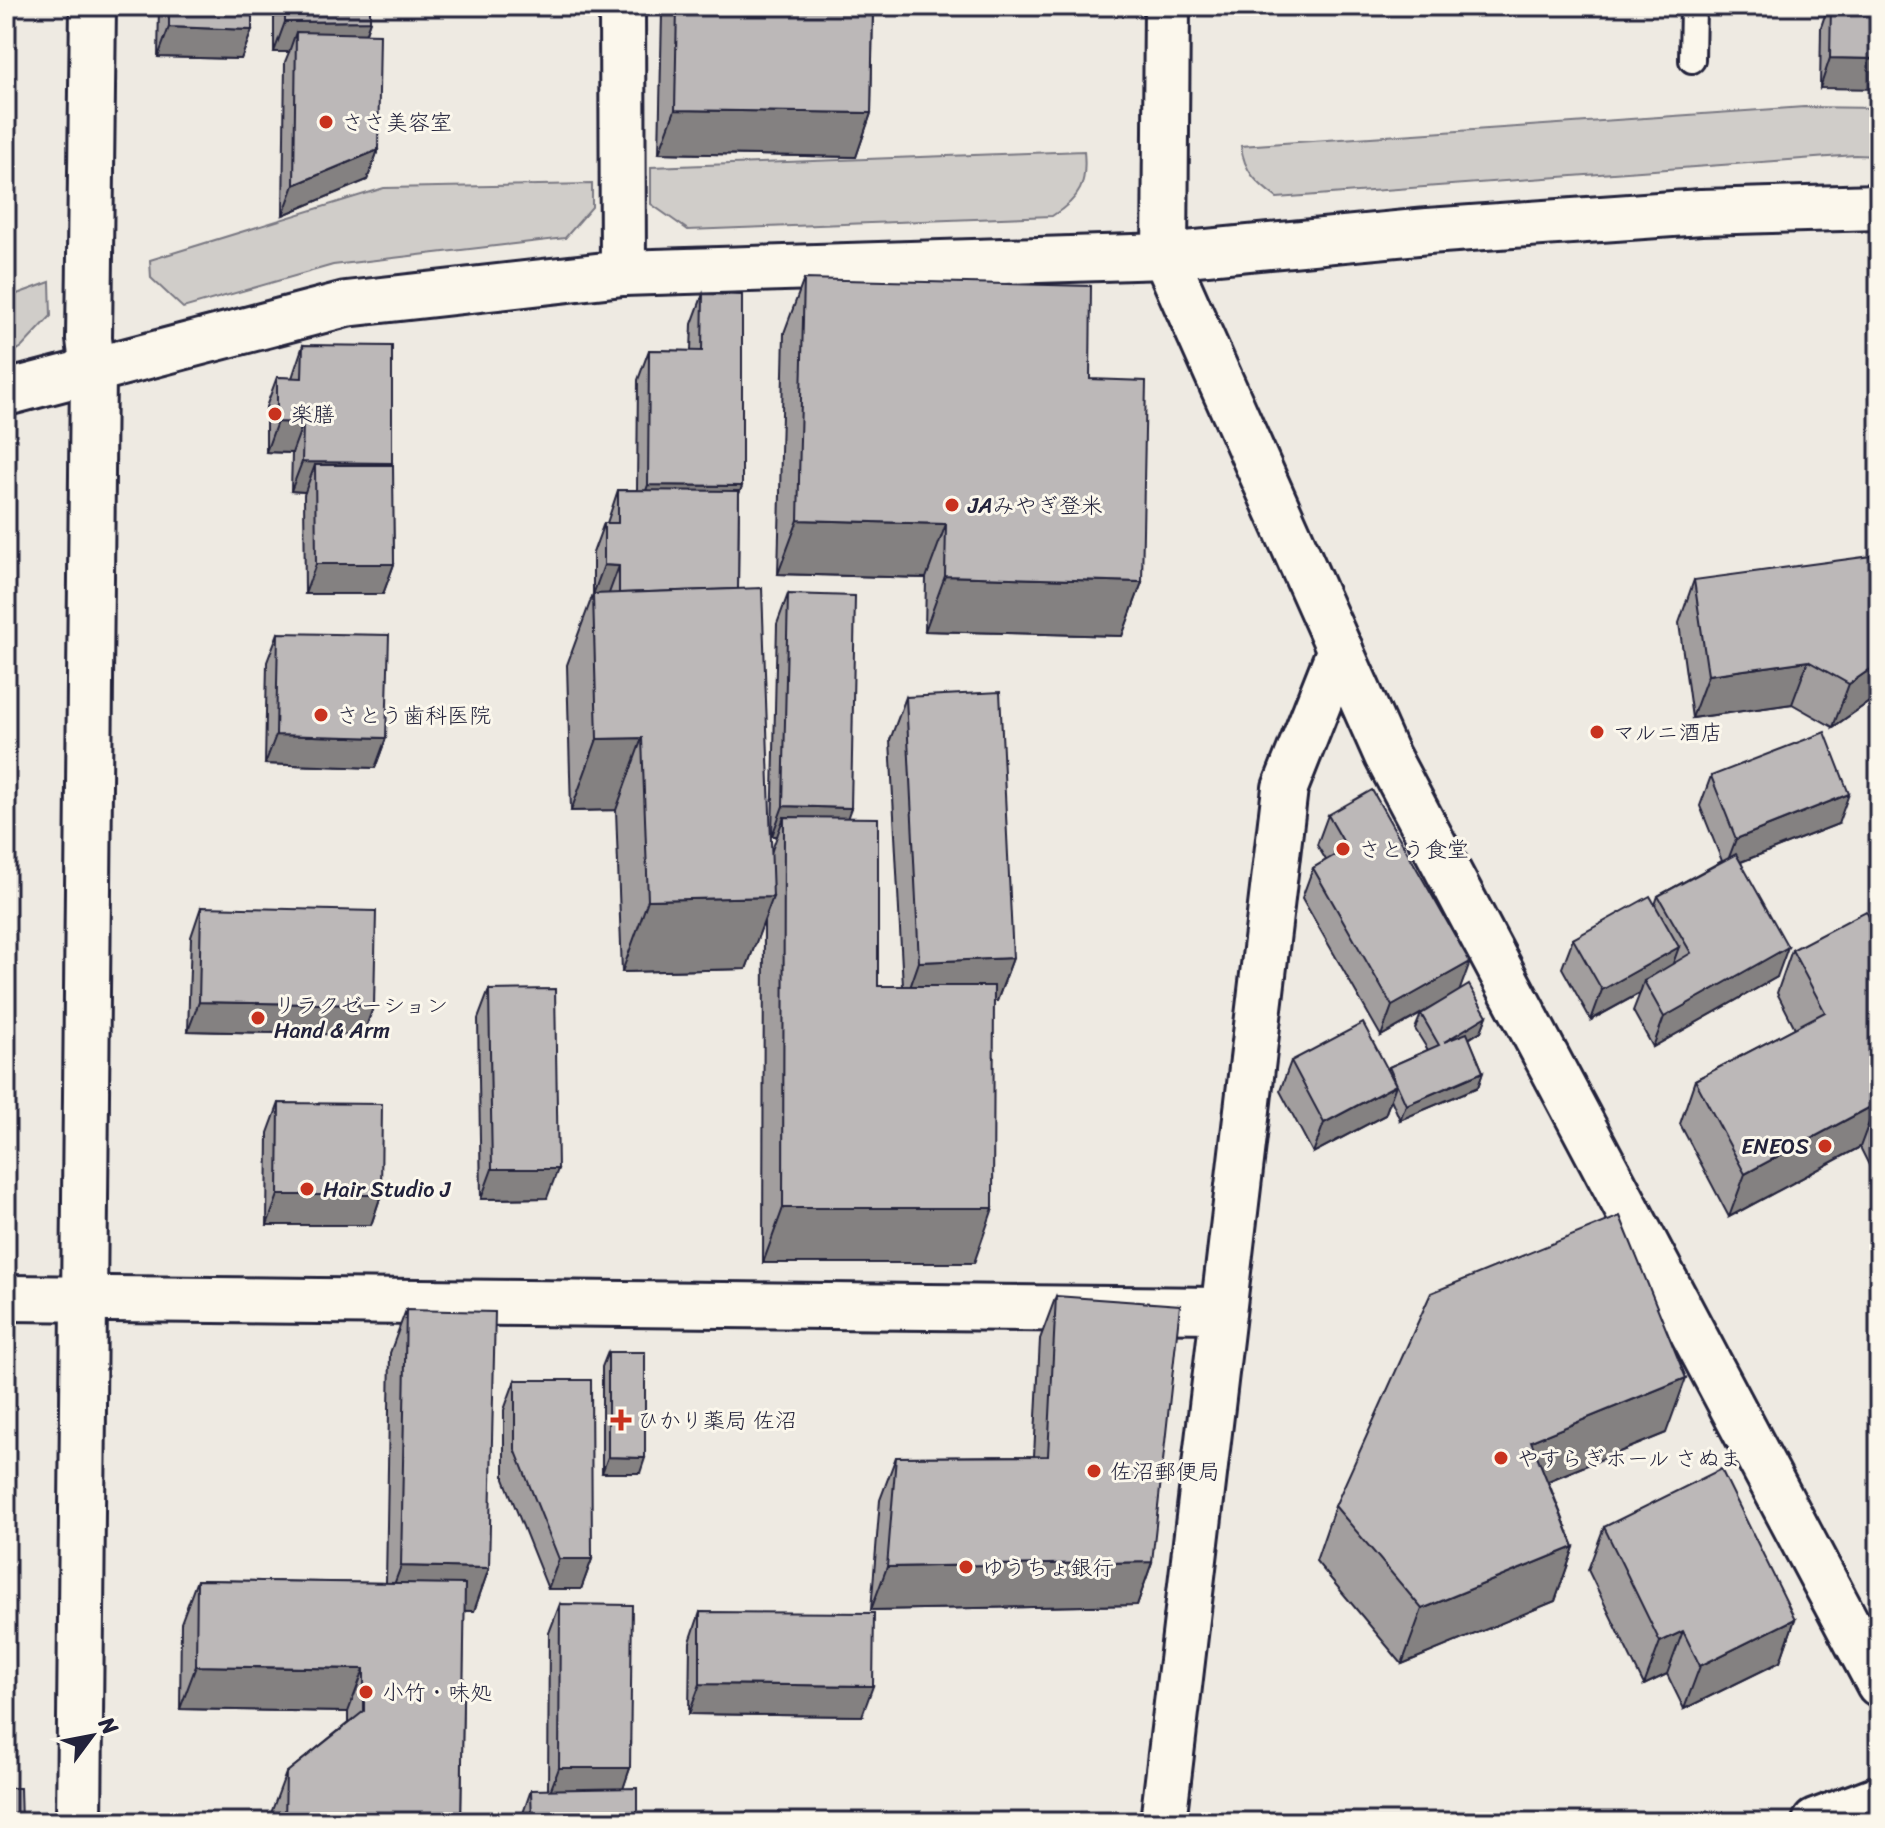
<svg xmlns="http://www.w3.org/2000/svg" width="1885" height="1828" font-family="Sriracha,'Klee One',sans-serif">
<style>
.green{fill:#d0cdc9;stroke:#797882;stroke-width:2}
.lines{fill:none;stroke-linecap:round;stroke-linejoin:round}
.lane-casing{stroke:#22223b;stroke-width:30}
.street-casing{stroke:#22223b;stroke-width:50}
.secondary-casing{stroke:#22223b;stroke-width:50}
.lane{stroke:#fbf7ec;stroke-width:24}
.street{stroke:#fbf7ec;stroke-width:44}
.secondary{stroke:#fbf7ec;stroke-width:44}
.wall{fill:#a29e9e;stroke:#22223b;stroke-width:2}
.shaded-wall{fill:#848181;stroke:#22223b;stroke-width:2}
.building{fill:#bcb8b8;stroke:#22223b;stroke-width:2}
.poi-dot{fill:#c8321e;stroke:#fbf7ec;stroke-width:3}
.labels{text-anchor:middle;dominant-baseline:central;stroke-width:6;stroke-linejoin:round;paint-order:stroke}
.poi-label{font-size:22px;fill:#22223b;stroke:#fbf7ec;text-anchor:start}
</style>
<rect width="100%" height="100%" fill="#eeeae2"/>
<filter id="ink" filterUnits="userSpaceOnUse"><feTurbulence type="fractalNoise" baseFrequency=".0125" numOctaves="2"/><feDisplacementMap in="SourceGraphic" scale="16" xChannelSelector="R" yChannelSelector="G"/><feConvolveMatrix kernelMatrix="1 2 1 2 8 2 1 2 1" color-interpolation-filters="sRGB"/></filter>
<g filter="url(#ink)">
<g class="green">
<path d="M1804,107L1879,108V156L1855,155L1277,198C1257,183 1244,172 1241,146Z"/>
<path d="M1084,151C1087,184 1081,198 1052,216L688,230L651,204V167Z"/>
<path d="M592,184V207L565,238L333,265L183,308L151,278L150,260L384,188Z"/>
<path d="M50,282L51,316L22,347L6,357V298Z"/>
</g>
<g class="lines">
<defs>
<path id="lane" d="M1692,60L1693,6"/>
<g id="street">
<path d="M622,6L623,273"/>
<path d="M6,393L346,304L623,273L1165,256L1428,231L1701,212L1879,207"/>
<path d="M6,1298L1222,1310"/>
<path d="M79,1822L93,371L89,339L93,6"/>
<path d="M1163,1822L1285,788L1340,649"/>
<path d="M1815,1822L1879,1798"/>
</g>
<path id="secondary" d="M1167,6L1165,256L1387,756L1879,1684"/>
</defs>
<use href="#lane" class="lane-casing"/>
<use href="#street" class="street-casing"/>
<use href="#secondary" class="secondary-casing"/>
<use href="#lane" class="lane"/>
<use href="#street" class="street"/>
<use href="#secondary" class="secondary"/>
</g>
<g class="wall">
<path d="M159,6H252V30L241,59L158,57Z"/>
<path d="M274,6H370V21L366,33L378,150L367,180L283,215L285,62L289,52H274Z"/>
<path d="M665,6H873L871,113L856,157L659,153L662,13Z"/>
<path d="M1828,6H1879L1820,88L1821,27Z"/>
<path d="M804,279L1090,379L1142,582L1122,636L925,631L926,578L778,574L784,333Z"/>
<path d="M703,294L742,486L739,493L738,589L771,853L777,836H772L777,624L788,594L847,818L878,986H903L890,740L906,697L1013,958L997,1001H994L974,1263H763L764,920L746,969L622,972L616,810L571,811L567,665L593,594V553L604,523H607L618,490H637L638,380L649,350L691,351L692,324Z"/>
<path d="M303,345L392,463L394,564L383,594H305L304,495L305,492L291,491L292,453L266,452V407L277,377L292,378Z"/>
<path d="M1694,580L1879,695L1833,727L1792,704L1692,718L1679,623Z"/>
<path d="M278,633L386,738L375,768L265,764L267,662Z"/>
<path d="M1711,776L1838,824L1741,862L1777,977L1653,1047L1633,1011L1640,993L1591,1020L1562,968L1573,939L1655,905L1658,896L1722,861L1700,806Z"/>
<path d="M1328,815L1460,990L1487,1016L1481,1031L1469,1039L1483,1072L1478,1087L1400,1120L1391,1099L1385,1115L1313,1153L1280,1091L1291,1061L1388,1070L1389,1067L1428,1050L1415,1029L1421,1014L1381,1036L1302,898L1313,868L1326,860L1317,845Z"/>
<path d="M201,907L374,1005L363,1035L188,1031L191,937Z"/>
<path d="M1879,935V1185L1860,1147L1729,1217L1680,1124L1695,1080L1795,1028L1777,993L1792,950Z"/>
<path d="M489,990L547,1198L481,1199L478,1019Z"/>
<path d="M279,1103L381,1195L371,1225H267L268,1133Z"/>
<path d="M1056,1296L1152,1562L1137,1605L871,1610L880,1500L896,1457L1034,1456L1040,1339Z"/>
<path d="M406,1310L489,1568L474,1611H464L461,1822H270V1816L286,1773L348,1723V1712L180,1709L181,1623L197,1580L386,1583L390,1353Z"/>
<path d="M608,1352L640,1473H602V1367Z"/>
<path d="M515,1380L592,1559L581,1589H548L504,1479V1410Z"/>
<path d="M1666,1433L1548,1481L1574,1547L1555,1601L1402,1664L1316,1561L1335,1506Z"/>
<path d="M1604,1527L1795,1619L1780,1662L1684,1709L1667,1674L1644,1685L1588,1570Z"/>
<path d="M560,1604L630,1768L623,1788L637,1822H520L531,1790H548L549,1633Z"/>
<path d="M700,1612L862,1716L689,1714L690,1642Z"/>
</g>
<g class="shaded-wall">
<path d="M370,21L359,51L296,32L289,52H274L285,22Z"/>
<path d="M169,27L252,30L241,59L158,57Z"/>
<path d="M1830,58L1879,59V89L1820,88Z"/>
<path d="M675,110L871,113L856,157L659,153Z"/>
<path d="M378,150L367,180L283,215L294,185Z"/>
<path d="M277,422L303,423L292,453L266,452Z"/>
<path d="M302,462L392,463L381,493L315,465L305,492L291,491Z"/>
<path d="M648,485L742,486L731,516L637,515Z"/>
<path d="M798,520L946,524L926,578L778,574Z"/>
<path d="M316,564H394L383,594H305Z"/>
<path d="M604,565L619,566L608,596L593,595Z"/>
<path d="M945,576L1142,582L1122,636L925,631Z"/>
<path d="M1808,661L1792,704L1692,718L1708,675Z"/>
<path d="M1879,663V695L1833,727L1849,684Z"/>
<path d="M276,735L386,738L375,768L265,764Z"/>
<path d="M642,738L616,810L571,811L597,739Z"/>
<path d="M1849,794L1838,824L1725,868L1736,839Z"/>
<path d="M783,806L851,808L840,838L784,817L777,836H772Z"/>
<path d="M773,897L746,969L622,972L648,900Z"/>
<path d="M1679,947L1668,977L1644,981L1640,993L1591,1020L1602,990Z"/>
<path d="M1788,947L1777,977L1653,1047L1664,1017Z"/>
<path d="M1013,958L997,1001L904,1005L919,962Z"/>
<path d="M1470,962L1459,992L1381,1036L1392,1006Z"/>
<path d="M199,1002L374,1005L363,1035L188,1031Z"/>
<path d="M1487,1016L1481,1031L1438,1057L1444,1042Z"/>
<path d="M1483,1072L1478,1087L1400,1120L1406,1105Z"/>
<path d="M1396,1085L1385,1115L1313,1153L1324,1123Z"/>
<path d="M1876,1104L1860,1147L1729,1217L1745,1174Z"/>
<path d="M492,1169H558L547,1198L481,1199Z"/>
<path d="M278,1195H381L371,1225H267Z"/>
<path d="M783,1208H993L974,1263H763Z"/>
<path d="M1686,1378L1666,1433L1511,1496L1531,1441Z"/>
<path d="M608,1457L645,1458L640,1473H602Z"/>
<path d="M1574,1547L1555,1601L1402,1664L1422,1609Z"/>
<path d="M559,1559H592L581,1589H548Z"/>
<path d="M1152,1562L1137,1605L871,1610L887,1567Z"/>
<path d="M401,1566L489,1568L474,1611L385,1609Z"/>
<path d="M1795,1619L1780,1662L1684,1709L1700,1666Z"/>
<path d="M1683,1631L1667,1674L1644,1685L1660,1642Z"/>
<path d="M196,1666L364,1669L348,1712L180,1709Z"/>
<path d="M700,1684L873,1686L862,1716L689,1714Z"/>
<path d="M559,1768H630L620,1798L548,1797Z"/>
</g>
<g class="building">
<path d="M169,6H252V30L169,27Z"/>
<path d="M285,6H370V21L285,22Z"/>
<path d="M677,6H873L871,113L675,110Z"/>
<path d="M1831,6H1879V59L1830,58Z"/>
<path d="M296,32L380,34L378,150L294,185Z"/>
<path d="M804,279L1091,286L1090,379L1146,381L1142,582L945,576L946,524L798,520Z"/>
<path d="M703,294L742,295V486L648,485L649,350L702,351Z"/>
<path d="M303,345L392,346V463L302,462L303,423L277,422V377L302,378Z"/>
<path d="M315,465H393L394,564H316Z"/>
<path d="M618,490L739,491L738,589L619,593V566L604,565V523H618Z"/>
<path d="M1879,555V663L1849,684L1808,661L1708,675L1694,580Z"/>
<path d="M762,588L773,897L648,900L642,738L597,739L593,594Z"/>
<path d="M788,594L855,596L851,808L783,806Z"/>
<path d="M278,633L389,635L386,738L276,735Z"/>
<path d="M1000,692L1013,958L919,962L906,697Z"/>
<path d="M1825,732L1849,794L1736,839L1711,776Z"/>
<path d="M1372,790L1470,962L1392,1006L1313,868L1347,848L1328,815Z"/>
<path d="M784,817L878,818V986H994L993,1208H783Z"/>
<path d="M1736,854L1788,947L1664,1017L1644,981L1691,953L1658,896Z"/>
<path d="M1650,896L1679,947L1602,990L1573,939Z"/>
<path d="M201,907L376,911L374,1005L199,1002Z"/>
<path d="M1866,911L1879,935V1111L1876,1104L1745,1174L1695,1080L1825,1012L1792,950Z"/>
<path d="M1469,985L1487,1016L1444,1042L1467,1033L1483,1072L1406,1105L1389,1067L1439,1045L1421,1014Z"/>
<path d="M555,989L558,1169H492L489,990Z"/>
<path d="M1363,1023L1396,1085L1324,1123L1291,1061Z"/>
<path d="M279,1103L382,1104L381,1195H278Z"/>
<path d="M1620,1216L1686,1378L1531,1441L1574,1547L1422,1609L1335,1506L1431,1293Z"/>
<path d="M1056,1296L1180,1305L1152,1562L887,1567L896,1457L1048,1456Z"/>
<path d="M406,1310L495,1312L489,1568L401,1566Z"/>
<path d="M608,1352H645V1458L608,1457Z"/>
<path d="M515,1380H591L592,1559H559L515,1449Z"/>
<path d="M1721,1469L1795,1619L1700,1666L1683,1631L1660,1642L1604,1527Z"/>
<path d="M197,1580L465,1584L461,1822H285L286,1773L364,1711V1669L196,1666Z"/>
<path d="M560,1604L632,1605L630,1768H559Z"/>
<path d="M700,1612L874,1613L873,1686L700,1684Z"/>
<path d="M6,1788H20L21,1822H6Z"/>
<path d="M637,1788V1822H532L531,1790Z"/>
</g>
</g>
<g class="poi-dot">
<circle cx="326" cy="122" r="8"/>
<circle cx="275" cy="414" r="8"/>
<circle cx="952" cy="505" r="8"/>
<circle cx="321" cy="715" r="8"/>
<circle cx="1597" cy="732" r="8"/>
<circle cx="1343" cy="849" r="8"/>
<circle cx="258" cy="1018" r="8"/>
<circle cx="1825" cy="1146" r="8"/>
<circle cx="307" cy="1189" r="8"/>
<path d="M617 1408h8v8h8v8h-8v8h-8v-8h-8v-8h8z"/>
<circle cx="1501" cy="1458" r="8"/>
<circle cx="1094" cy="1471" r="8"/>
<circle cx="966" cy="1567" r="8"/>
<circle cx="366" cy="1692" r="8"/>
</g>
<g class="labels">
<g class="poi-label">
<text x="342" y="122">ささ美容室</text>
<text x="291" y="414">楽膳</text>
<text x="968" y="505">JAみやぎ登米</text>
<text x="337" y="715">さとう歯科医院</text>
<text x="1613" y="732">マルニ酒店</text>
<text x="1359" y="849">さとう食堂</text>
<text x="274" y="1005">リラクゼーション<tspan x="274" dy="25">Hand &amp; Arm</tspan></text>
<text x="1809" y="1146" text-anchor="end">ENEOS</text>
<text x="323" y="1189">Hair Studio J</text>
<text x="637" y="1420">ひかり薬局 佐沼</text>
<text x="1517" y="1458">やすらぎホール さぬま</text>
<text x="1110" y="1471">佐沼郵便局</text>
<text x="982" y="1567">ゆうちょ銀行</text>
<text x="382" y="1692">小竹・味処</text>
</g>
</g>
<rect width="1885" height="1828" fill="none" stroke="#fbf7ec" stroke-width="32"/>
<rect x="16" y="16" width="1853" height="1796" fill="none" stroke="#22223b" stroke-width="3" filter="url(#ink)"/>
<g transform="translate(92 1736) rotate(58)" stroke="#fbf7ec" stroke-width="6" paint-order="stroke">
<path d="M0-6L14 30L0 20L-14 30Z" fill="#22223b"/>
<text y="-12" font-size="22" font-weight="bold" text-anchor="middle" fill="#22223b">N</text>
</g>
</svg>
